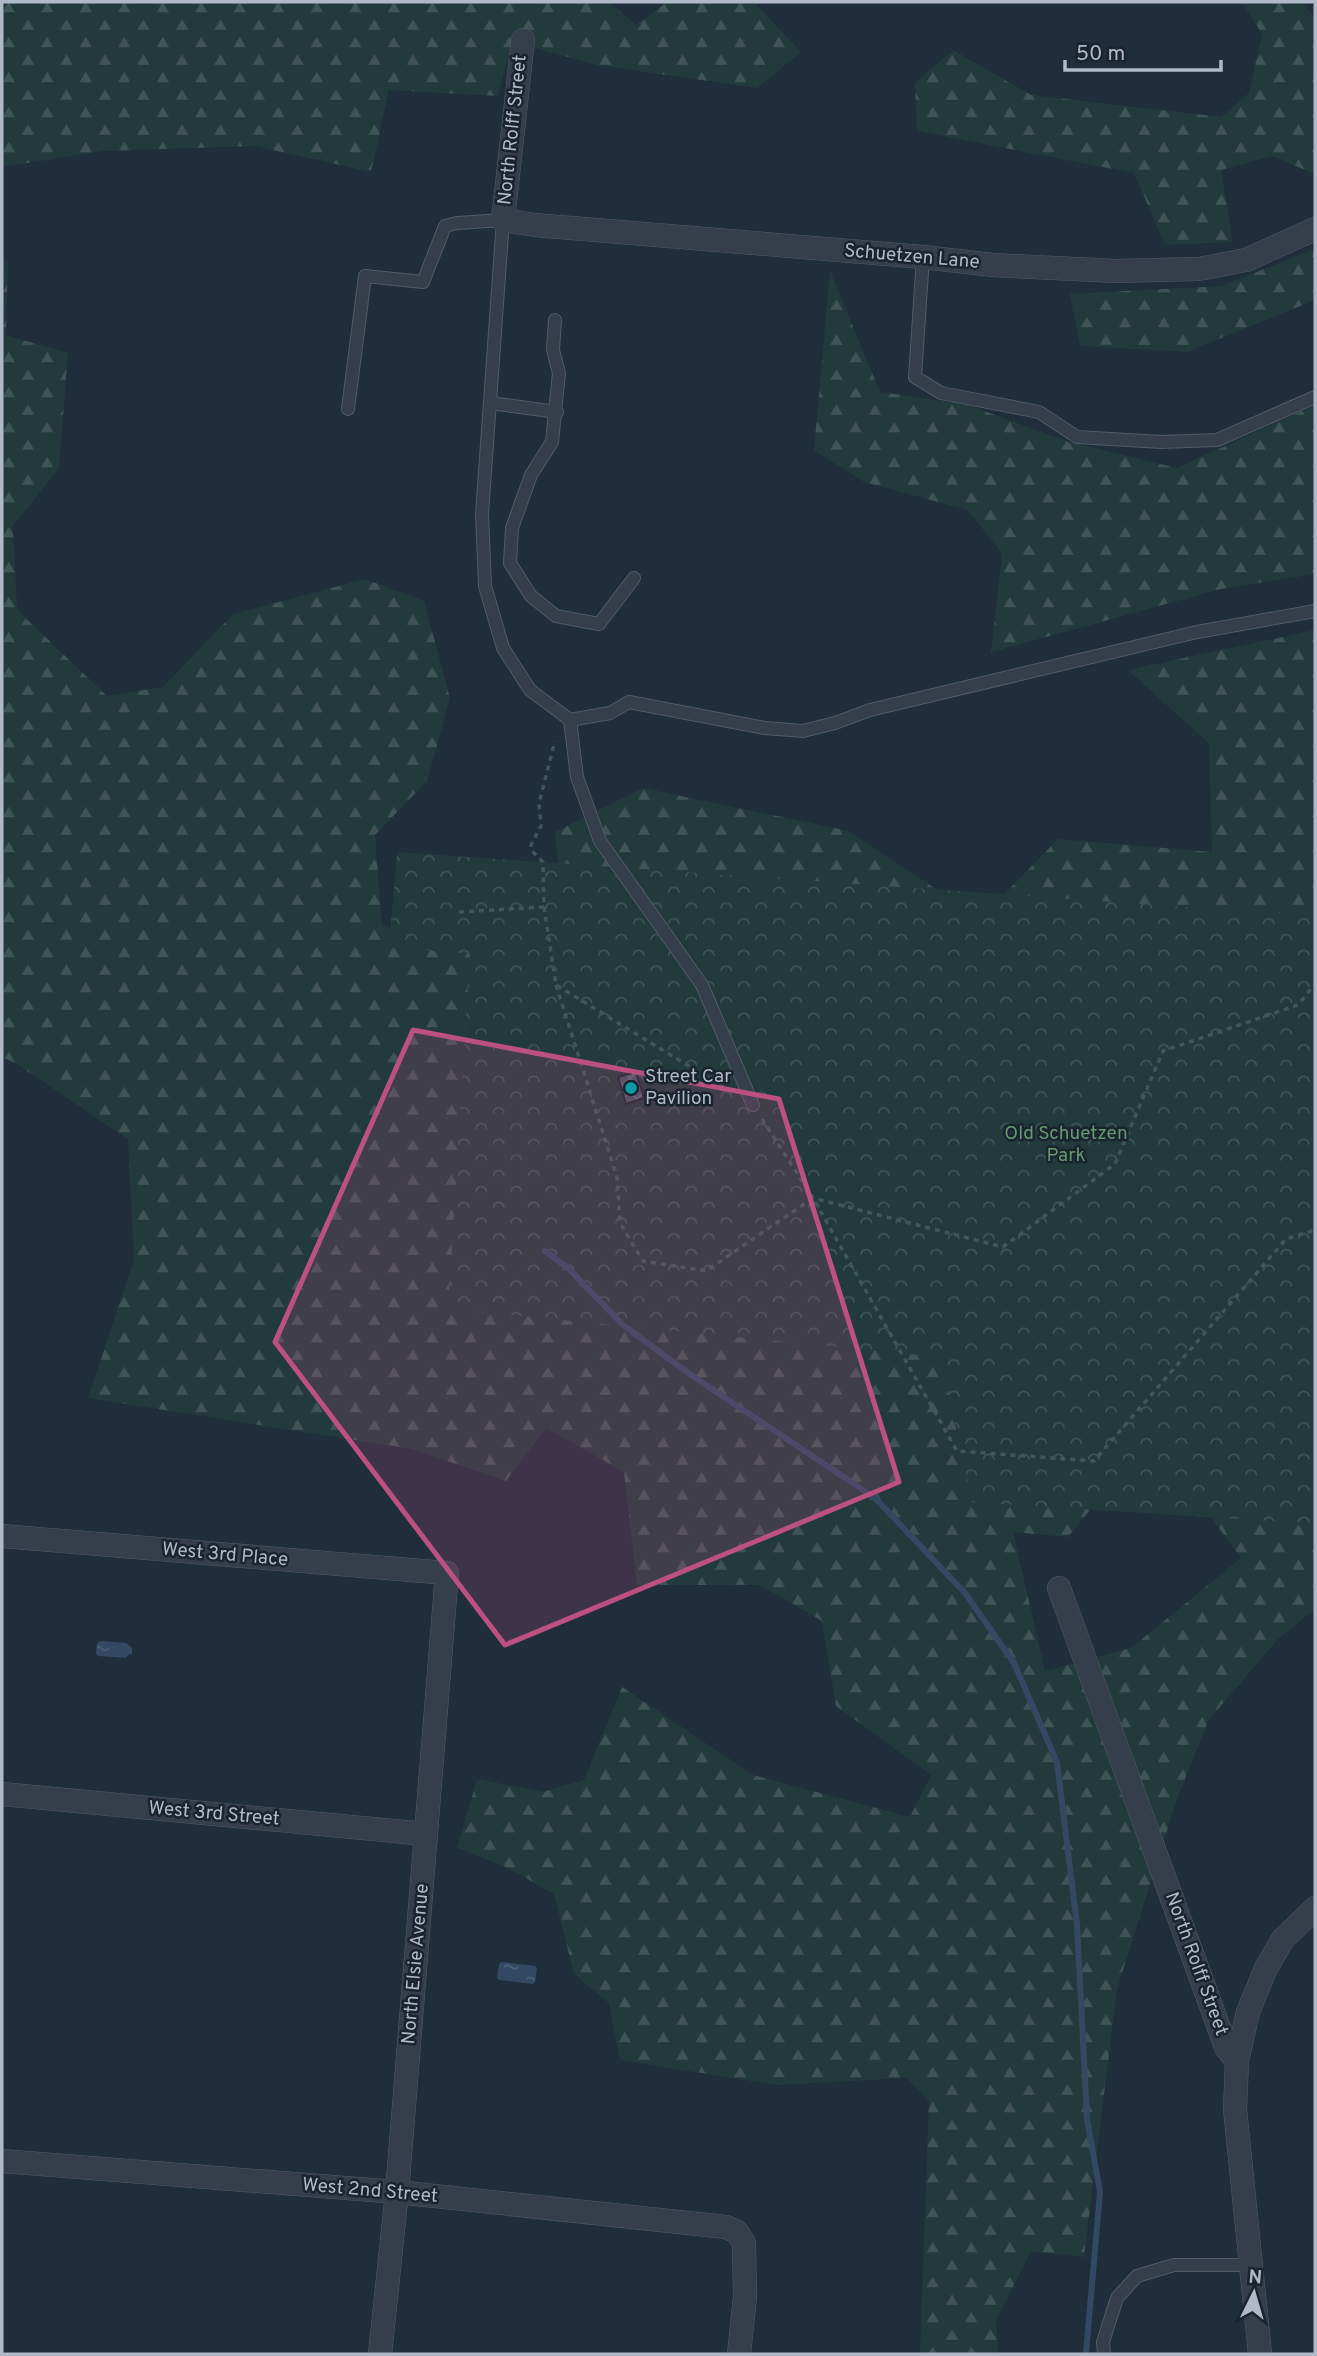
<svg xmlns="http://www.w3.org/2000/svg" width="1317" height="2356" font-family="Overpass,sans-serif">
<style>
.forest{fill:url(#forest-firs);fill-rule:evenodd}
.park{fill:url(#park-crowns)}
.water{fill:url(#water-ripples)}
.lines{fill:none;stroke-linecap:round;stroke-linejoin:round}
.stream{stroke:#334963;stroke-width:6}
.building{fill:url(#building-cross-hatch);stroke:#1c2631;stroke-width:2}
.lane-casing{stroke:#525c68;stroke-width:14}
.street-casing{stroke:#525c68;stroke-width:24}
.path{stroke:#405759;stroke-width:3.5;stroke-dasharray:5 5;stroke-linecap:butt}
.lane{stroke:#343f4b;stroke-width:12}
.street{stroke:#343f4b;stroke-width:23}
.marked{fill:#bb5081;fill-opacity:0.2;stroke:#bb5081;stroke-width:5;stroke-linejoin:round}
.culture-dot{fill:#0f9aa8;stroke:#1a242f;stroke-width:2.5}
.labels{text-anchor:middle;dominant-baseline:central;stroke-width:5;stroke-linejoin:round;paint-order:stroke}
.street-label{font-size:19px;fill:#afb9c7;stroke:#1a242f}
.poi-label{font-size:19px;fill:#afb9c7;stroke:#1a242f;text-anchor:start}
.park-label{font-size:19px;fill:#65996f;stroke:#1a242f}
</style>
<defs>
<pattern id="forest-firs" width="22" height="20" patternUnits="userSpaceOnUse" patternTransform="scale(1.75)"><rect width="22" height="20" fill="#223a3c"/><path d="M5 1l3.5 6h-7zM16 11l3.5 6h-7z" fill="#405457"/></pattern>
<pattern id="park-crowns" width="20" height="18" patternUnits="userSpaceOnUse" patternTransform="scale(1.75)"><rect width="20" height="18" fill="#223a3c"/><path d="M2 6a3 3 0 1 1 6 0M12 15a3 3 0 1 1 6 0" fill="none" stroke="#405457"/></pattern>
<pattern id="water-ripples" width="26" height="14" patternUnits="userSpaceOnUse" patternTransform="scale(1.75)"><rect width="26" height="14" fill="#334963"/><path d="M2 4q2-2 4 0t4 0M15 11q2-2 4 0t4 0" fill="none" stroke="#4e6178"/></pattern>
<pattern id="building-cross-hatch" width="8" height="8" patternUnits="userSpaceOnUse" patternTransform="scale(1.75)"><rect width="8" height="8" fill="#445262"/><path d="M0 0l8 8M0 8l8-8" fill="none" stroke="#5c6977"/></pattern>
</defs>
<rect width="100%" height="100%" fill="#202d3b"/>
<g class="forest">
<path d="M2,2H609L636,25L667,2L756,4L801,52L757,88L597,65L512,42L498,96L389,90L371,172L255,146L103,151L2,167Z"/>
<path d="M1242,2H1301L1315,18V174L1272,156L1221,170L1233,242L1165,245L1134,173L917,131L915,83L953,50L1031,95L1221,117L1249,93L1262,34Z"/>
<path d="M1315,249V300L1187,352L1080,346L1070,294L1221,286Z"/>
<path d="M2,258L8,261L6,335L68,353L59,468L13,526L17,610L107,696L163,687L233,614L365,579L424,601L450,698L427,781L375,835L382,926L457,942L501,983L567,959L555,832L643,788L849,831L954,901L984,915L1058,839L1212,852L1209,743L1128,670L1315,630V1609L1278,1639L1208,1721L1177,1799L1117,1989L1084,2257L1031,2251L996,2320L998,2354H920L929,2101L907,2078L777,2085L620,2060L609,2003L574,1974L554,1894L508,1868L457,1848L477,1779L543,1792L584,1780L622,1687L753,1775L910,1817L931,1775L836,1706L822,1621L760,1585H637L624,1472L546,1428L506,1481L412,1449L88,1398L134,1260L128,1139L15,1063L2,1057ZM1102,1495L1200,1502L1241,1558L1131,1648L1045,1671L1013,1532L1068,1537Z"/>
<path d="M830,271L880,392L965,404L1069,442L1177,468L1315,405V574L1221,589L991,652L1002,554L968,510L864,482L814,450Z"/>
</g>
<path class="park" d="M397,852L1315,916V1524L972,1502L941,1357L448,1309L470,954L389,947Z"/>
<g class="water">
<path d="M100,1641L126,1643L132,1648V1654H129L126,1658L99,1656L96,1654L97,1644Z"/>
<path d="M501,1962L535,1966L537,1968L535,1982L533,1984L499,1980L497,1978L499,1964Z"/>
</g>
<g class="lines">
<path class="stream" d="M545,1251L568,1268L623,1325L691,1375L875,1498L965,1593L1014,1663L1057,1762L1077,1925L1087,2119L1100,2192L1086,2354"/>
</g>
<path class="building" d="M636,1072L644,1098L626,1104L618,1077Z"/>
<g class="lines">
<defs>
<g id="lane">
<path d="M923,257L915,377L941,393L1039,412L1077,437L1161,442L1217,440L1315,397"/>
<path d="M555,320L553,350L559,373L552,442L531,475L512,528L510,563L531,596L556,616L599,624L634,578"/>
<path d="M490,403L557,412"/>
<path d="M348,409L365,276L423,282L445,226L457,223L503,220L482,514L485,586L503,648L530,690L570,720L610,713L629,702L765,728L803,731L835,723L870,710L1197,632L1315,611"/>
<path d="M570,720L577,777L600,841L702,985L753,1105"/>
<path d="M1104,2354L1103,2342L1117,2298L1137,2276L1174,2265H1250"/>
</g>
<g id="street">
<path d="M523,40L503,220L535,225L923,257L993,265L1115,271L1199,269L1246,260L1315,229"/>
<path d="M2,1536L447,1573L397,2192L380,2354"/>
<path d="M1059,1588L1226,2047L1237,2061"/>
<path d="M2,1794L426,1834"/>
<path d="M2,2161L397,2192L726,2227L737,2232L744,2243L745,2297L739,2354"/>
<path d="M1260,2354L1235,2109L1237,2061L1248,2012L1266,1968L1283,1939L1315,1908"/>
</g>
</defs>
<use href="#lane" class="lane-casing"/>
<use href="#street" class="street-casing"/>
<g class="path">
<path d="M544,907L556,985L728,1090"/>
<path d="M459,912L544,907L543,862L532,851L531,845L541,826L539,803L555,741"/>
<path d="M556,985L617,1177L620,1223L643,1261L706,1271L813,1198L957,1451L1094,1461L1286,1239L1315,1230"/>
<path d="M762,1119L813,1198L1003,1247L1115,1164L1163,1051L1298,1005L1315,984"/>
</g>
<use href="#lane" class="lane"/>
<use href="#street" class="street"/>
</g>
<path class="marked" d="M413,1030L779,1099L899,1482L505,1645L275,1342Z"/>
<circle class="culture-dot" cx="631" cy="1088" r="7"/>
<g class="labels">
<g class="street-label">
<text transform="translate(513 130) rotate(-84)">North Rolff Street</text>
<text transform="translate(912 257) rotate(5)">Schuetzen Lane</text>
<text transform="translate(225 1555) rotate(5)">West 3rd Place</text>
<text transform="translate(214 1814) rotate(5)">West 3rd Street</text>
<text transform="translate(416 1964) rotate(-85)">North Elsie Avenue</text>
<text transform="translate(1196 1964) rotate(70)">North Rolff Street</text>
<text transform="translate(370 2191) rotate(5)">West 2nd Street</text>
</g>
<g class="poi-label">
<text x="645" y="1077">Street Car<tspan x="645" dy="22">Pavilion</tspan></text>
</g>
<g class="park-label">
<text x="1066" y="1134">Old Schuetzen<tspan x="1066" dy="22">Park</tspan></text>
</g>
</g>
<rect width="1317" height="2356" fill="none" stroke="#afb9c7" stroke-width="7"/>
<g transform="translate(1254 2293) rotate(5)" stroke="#1a242f" stroke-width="5" paint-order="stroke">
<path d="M0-5L12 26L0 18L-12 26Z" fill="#afb9c7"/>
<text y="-10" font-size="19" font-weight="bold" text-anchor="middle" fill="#afb9c7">N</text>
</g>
<path d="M1065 60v10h156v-10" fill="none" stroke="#afb9c7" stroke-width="3.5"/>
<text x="1076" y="60" font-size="21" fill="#afb9c7" stroke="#1a242f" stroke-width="5" paint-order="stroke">50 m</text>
</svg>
